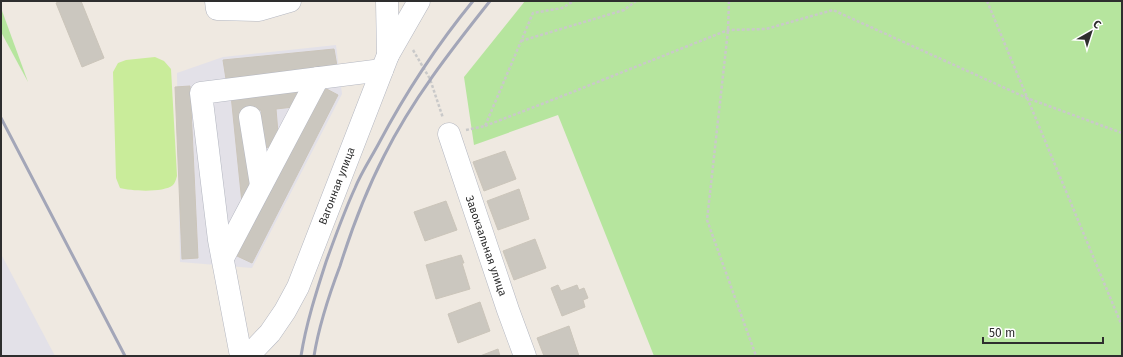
<svg xmlns="http://www.w3.org/2000/svg" width="1123" height="357" font-family="'Fira Sans',sans-serif">
<style>
.industrial{fill:#e3e1e8}
.green{fill:#b6e59e}
.pitch{fill:#c9ec9a}
.building{fill:#cbc7bf;stroke:#cbc5ba}
.lines{fill:none;stroke-linecap:round;stroke-linejoin:round}
.minor-casing{stroke:#b4b7c1;stroke-width:23}
.path{stroke:#c9c9c9;stroke-width:2.5;stroke-dasharray:3 2;stroke-linecap:butt}
.minor{stroke:#fff;stroke-width:22}
.rail{stroke:#a3a6b8;stroke-width:3}
.labels{text-anchor:middle;dominant-baseline:central;stroke-width:3.5;stroke-linejoin:round;paint-order:stroke}
.street-label{font-size:11px;fill:#2e2e2e;stroke:#fff}
</style>
<rect width="100%" height="100%" fill="#efe9e1"/>
<g class="industrial">
<path d="M336,45L342,94L252,268L180,262L177,73L223,57Z"/>
<path d="M1,254L55,356H1Z"/>
</g>
<g class="green">
<path d="M525,1H1122V356H654L558,115L474,145L464,77Z"/>
<path d="M1,8L28,82L1,32Z"/>
</g>
<path class="pitch" d="M155,57L164,61L171,69L177,176C176,179 175,183 173,185C164,193 131,191 120,188L116,178L113,72L118,63L126,60Z"/>
<g class="building">
<path d="M61,1H81L104,58L82,67L56,3Z"/>
<path d="M334,49L337,66L226,79L223,60Z"/>
<path d="M190,86L198,258L182,259L175,87Z"/>
<path d="M321,86L338,95L252,263L237,256Z"/>
<path d="M301,87L302,106L276,109L279,145L264,148L261,110L243,111L255,200L242,203L231,95Z"/>
<path d="M505,151L516,179L484,191L473,162Z"/>
<path d="M519,189L529,219L498,230L487,201Z"/>
<path d="M446,201L457,230L425,241L414,212Z"/>
<path d="M535,239L546,268L514,280L503,251Z"/>
<path d="M461,255L464,263H462L470,289L436,299L426,265Z"/>
<path d="M558,285L561,291L577,285L579,290L584,288L588,298L583,300L585,307L562,316L551,288Z"/>
<path d="M480,302L490,331L458,343L448,314Z"/>
<path d="M569,326L579,356H544L537,338Z"/>
<path d="M498,349L500,356H480Z"/>
</g>
<g class="lines">
<defs>
<g id="minor">
<path d="M216,1L217,9L259,10L290,1"/>
<path d="M388,55L419,1"/>
<path d="M250,117L261,185"/>
<path d="M449,134L508,310L525,356"/>
<path d="M223,258L318,78"/>
<path d="M241,356L219,240L201,93L382,70"/>
<path d="M248,356L270,333L285,311L298,287L388,55L387,1"/>
</g>
</defs>
<use href="#minor" class="minor-casing"/>
<g class="path">
<path d="M729,1L728,30L707,220L756,356"/>
<path d="M987,1L1122,326"/>
<path d="M521,41L624,10L636,1"/>
<path d="M413,50L430,79L443,118"/>
<path d="M485,126L565,95L728,30L766,29L833,10L1027,98L1122,133"/>
<path d="M466,130L485,126L533,13L562,8L574,1"/>
</g>
<use href="#minor" class="minor"/>
<g class="rail">
<path d="M1,118L125,356"/>
<path d="M301,356C306,324 316,293 326,262C335,237 344,212 355,188C361,173 371,158 379,143C406,92 437,45 473,1"/>
<path d="M314,356C319,325 329,295 340,266C352,228 366,191 384,156C412,100 451,50 490,1"/>
</g>
</g>
<g class="labels">
<g class="street-label">
<text transform="translate(337 186) rotate(-69)">Вагонная улица</text>
<text transform="translate(486 246) rotate(71)">Завокзальная улица</text>
</g>
</g>
<rect width="1123" height="357" fill="none" stroke="#2e2e2e" stroke-width="4"/>
<g transform="translate(1091 32) rotate(39)" stroke="#ffffff" stroke-width="3" paint-order="stroke">
<path d="M0-3L7 15L0 10L-7 15Z" fill="#2e2e2e"/>
<text y="-6" font-size="11" font-weight="bold" text-anchor="middle" fill="#2e2e2e">С</text>
</g>
<path d="M983 337v6h120v-6" fill="none" stroke="#2e2e2e" stroke-width="2"/>
<text x="989" y="337" font-size="12" fill="#2e2e2e" stroke="#ffffff" stroke-width="3" paint-order="stroke">50 m</text>
</svg>
